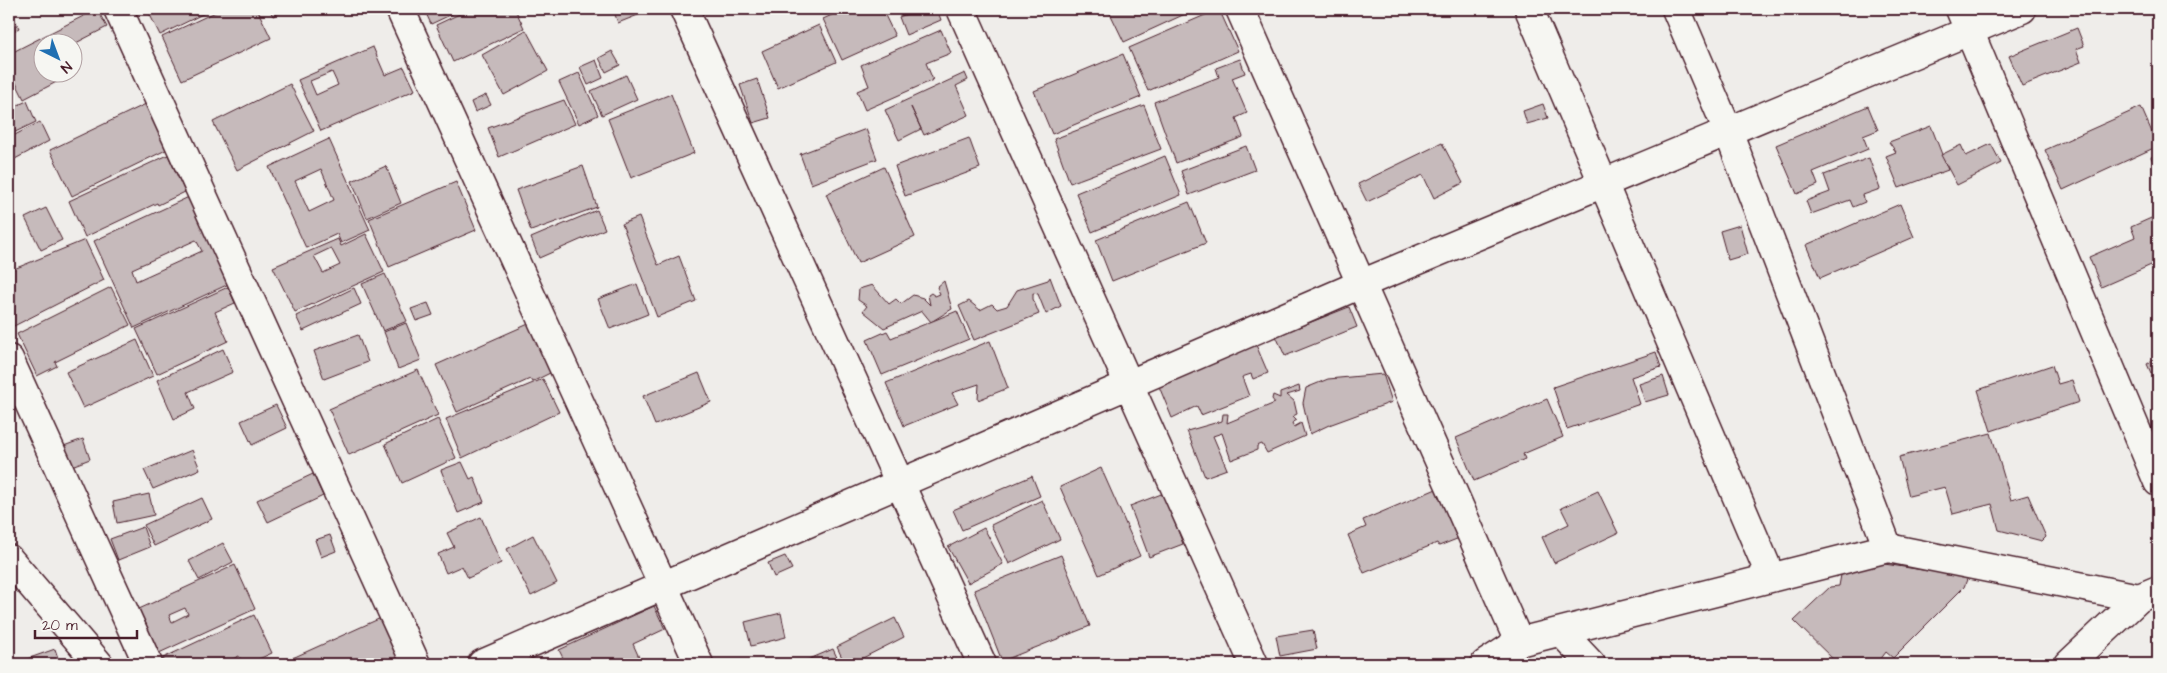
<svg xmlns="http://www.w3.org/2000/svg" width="2167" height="673" font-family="'Architects Daughter',sans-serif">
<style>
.building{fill:#c6babb;stroke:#4a1f2b;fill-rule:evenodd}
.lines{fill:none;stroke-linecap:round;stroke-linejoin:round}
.minor-casing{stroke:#4a1f2b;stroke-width:31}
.minor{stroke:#f6f6f2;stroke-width:28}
</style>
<rect width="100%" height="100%" fill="#efedea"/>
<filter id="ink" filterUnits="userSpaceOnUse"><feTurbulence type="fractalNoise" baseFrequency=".02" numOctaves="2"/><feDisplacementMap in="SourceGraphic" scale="10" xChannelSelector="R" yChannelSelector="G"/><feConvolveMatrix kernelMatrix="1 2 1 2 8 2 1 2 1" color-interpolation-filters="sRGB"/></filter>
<g filter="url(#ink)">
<g class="building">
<path d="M9,9L19,28L9,34Z"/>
<path d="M97,9L107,27L72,45V42H42V72H63L66,77L24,99L9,69V54Z"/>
<path d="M147,9H213L160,35Z"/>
<path d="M222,9H257L271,38L182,80L162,37Z"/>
<path d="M269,9H288L273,16Z"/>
<path d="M424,9H463L431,24Z"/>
<path d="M470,9H515L524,28L453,62L436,25Z"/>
<path d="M613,9H653L618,23Z"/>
<path d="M845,9H882L895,36L842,60L823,19Z"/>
<path d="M920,9H937L941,20L906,35L899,17Z"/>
<path d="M1114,9H1196L1124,42L1109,11Z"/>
<path d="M1219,9L1238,51L1148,91L1129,48Z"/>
<path d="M819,25L836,62L778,88L762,51Z"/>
<path d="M2077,28L2084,46L2076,49L2081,62L2022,86L2009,56Z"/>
<path d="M526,30L548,71L504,95L482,55Z"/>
<path d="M941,30L951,53L926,63L933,80L865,110L857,91L869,86L861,65Z"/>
<path d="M373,47L385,75L404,67L415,90L321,131L298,80ZM332,72L338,85L316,95L310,81Z"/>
<path d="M612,51L620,65L606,72L599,58Z"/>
<path d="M1123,54L1141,97L1052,134L1034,91Z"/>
<path d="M1240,59L1245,73L1232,78L1247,113L1236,118L1243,137L1176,163L1154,102L1219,77L1216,68Z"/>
<path d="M596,60L603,78L588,85L580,67Z"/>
<path d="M579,73L598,115L579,124L559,82Z"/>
<path d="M965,73L968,80L956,86L969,115L924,135L911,107L921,129L899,140L885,110Z"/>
<path d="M626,75L637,99L602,115L591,91Z"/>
<path d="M757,79L770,118L753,123L740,85Z"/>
<path d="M290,84L314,131L237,170L213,122Z"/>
<path d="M671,94L694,153L631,178L608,119Z"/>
<path d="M486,95L491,105L475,112L471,102Z"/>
<path d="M564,100L575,124L499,157L488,128Z"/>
<path d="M27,101L36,122L9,135V109Z"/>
<path d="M150,102L172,147L72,196L50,150Z"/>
<path d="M1543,104L1548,118L1527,124L1523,111Z"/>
<path d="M1144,105L1161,149L1070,183L1054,139Z"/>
<path d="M1868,106L1878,130L1863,136L1868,149L1813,172L1818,185L1797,194L1776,145Z"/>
<path d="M2141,107L2158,146L2063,190L2045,150Z"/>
<path d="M40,122L49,141L13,160L9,151V138Z"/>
<path d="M1931,126L1948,170L1899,188L1886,156L1896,152L1889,142Z"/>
<path d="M866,129L877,159L811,184L800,154Z"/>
<path d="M969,138L980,168L905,196L895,166Z"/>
<path d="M329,139L370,230L341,243L337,234L306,248L269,167ZM321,169L334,200L309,212L295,181Z"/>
<path d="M1442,143L1463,183L1434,198L1423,175L1367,202L1358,184Z"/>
<path d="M1991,144L2001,163L1957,185L1941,155L1961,145L1966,156Z"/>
<path d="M1246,146L1255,170L1189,195L1181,171Z"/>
<path d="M2158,154V175L2151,157Z"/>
<path d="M168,155L185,192L158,205L157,203L85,237L69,201Z"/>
<path d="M1165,156L1181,195L1092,232L1076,193Z"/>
<path d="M1869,158L1880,189L1863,195L1865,202L1853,207L1850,200L1811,214L1806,201L1830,192L1824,175Z"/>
<path d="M386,166L401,203L367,218L352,181Z"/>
<path d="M583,166L597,207L531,231L516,190Z"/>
<path d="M884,167L915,237L858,263L826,194Z"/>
<path d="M456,182L476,230L389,267L369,219Z"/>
<path d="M191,196L231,283L134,328L94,241ZM196,240L202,251L136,281L132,269Z"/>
<path d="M1189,202L1206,243L1112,281L1096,240Z"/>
<path d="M1900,204L1914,237L1820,278L1806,245Z"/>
<path d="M46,208L62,240L41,250L25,218Z"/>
<path d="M597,210L605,229L539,258L531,238Z"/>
<path d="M2158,215V262L2101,287L2089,257L2135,237L2131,227Z"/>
<path d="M639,217L658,265L679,256L696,301L657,317L622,224Z"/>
<path d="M1740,225L1748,254L1728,260L1720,231Z"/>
<path d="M366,234L384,272L295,312L273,267L338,239L341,246ZM331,248L340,265L323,273L314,256Z"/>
<path d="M85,240L104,280L12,327L9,320V271Z"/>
<path d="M385,274L407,321L383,331L362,284Z"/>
<path d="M1050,277L1061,306L1046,314L1038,294L1033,293V299L1039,314L974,340L959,306L969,301L980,310L992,304L997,309L1007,306L1017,290L1048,280Z"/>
<path d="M944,281L952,309L931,322L922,311L884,328L863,311L867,306L858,300L859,289L872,285L889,304L896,299L901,304L913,295L923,298L930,305L928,295L931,293L935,296L940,294L937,287Z"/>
<path d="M637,284L648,314L610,329L598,299Z"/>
<path d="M111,287L130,325L55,362L57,366L37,376L17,334Z"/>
<path d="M228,287L235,303L215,312L228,341L157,374L136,329Z"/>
<path d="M354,288L361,304L303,331L296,316Z"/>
<path d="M428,303L433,315L416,321L411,309Z"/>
<path d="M1349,307L1357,327L1285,356L1276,336Z"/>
<path d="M957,311L969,339L882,375L867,340L887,331L891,338Z"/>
<path d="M533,322L554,371L532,382L530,379L457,412L436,365Z"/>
<path d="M406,323L421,360L398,369L384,332Z"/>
<path d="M358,335L368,362L324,379L314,351Z"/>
<path d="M137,340L153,376L83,408L66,372Z"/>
<path d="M990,341L1008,388L978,400L979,384L952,393L958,404L904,426L886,383Z"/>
<path d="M1256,345L1268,373L1253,379L1251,374L1242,377L1249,396L1201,415L1197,406L1172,418L1158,384Z"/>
<path d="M223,349L233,372L188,392L195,409L174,419L157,380Z"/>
<path d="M1656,352L1661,367L1631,377L1640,404L1567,429L1553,387Z"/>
<path d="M2158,358V369L2151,373L2147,364Z"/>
<path d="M2052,365L2058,384L2072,380L2079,402L1991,431L1978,390Z"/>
<path d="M418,370L438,415L349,455L329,409Z"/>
<path d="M699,373L711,402L655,425L643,396Z"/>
<path d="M1383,374L1392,402L1329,425L1310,434L1303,403L1306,388L1328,379Z"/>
<path d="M1663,376L1669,395L1645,402L1639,384Z"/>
<path d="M543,379L559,412L462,458L446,419Z"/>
<path d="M1299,386L1300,391L1287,395L1294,401L1297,414L1293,416L1297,420L1292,423L1294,427L1301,423L1305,436L1267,453L1262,444L1257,446V450L1231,460L1222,433L1213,436L1227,469L1205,477L1187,431L1222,421L1223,414H1228L1227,423L1275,403L1272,399L1273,395L1280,398V393Z"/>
<path d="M1547,399L1563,437L1523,454L1525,459L1474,481L1456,438Z"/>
<path d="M276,405L287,428L252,445L241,421Z"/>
<path d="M438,419L456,458L402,483L385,444Z"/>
<path d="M1991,433L2011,500L2028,495L2046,537L2042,541L1999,530L1992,504L1953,514L1945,487L1909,496L1899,457Z"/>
<path d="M83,439L90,459L69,467L61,447Z"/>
<path d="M192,450L200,469L153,489L144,470Z"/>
<path d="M462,462L470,479L474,477L484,502L458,513L441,470Z"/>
<path d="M1101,468L1140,556L1099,575L1060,487Z"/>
<path d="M313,474L323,496L268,522L257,500Z"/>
<path d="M1032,476L1040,496L962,530L953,510Z"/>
<path d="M1441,487L1448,502L1443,504L1451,522L1456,521L1462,537L1439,546L1437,543L1364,573L1348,535L1366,527L1363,520Z"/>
<path d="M1598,491L1618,533L1554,563L1542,537L1569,524L1561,508Z"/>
<path d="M1164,493L1183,544L1149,557L1130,506Z"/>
<path d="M149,494L154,515L117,523L113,502Z"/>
<path d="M202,498L212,519L154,546L144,525Z"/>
<path d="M1042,500L1060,539L1009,564L991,525Z"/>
<path d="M481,517L501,563L468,578L462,566L446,573L438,554L454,547L447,533Z"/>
<path d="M143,527L150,547L118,560L110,539Z"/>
<path d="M984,528L1003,564L968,583L948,547Z"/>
<path d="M330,535L336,551L321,557L315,540Z"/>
<path d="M533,535L557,583L531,596L507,549Z"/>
<path d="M223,543L233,562L199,580L189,561Z"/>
<path d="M1061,555L1090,626L1002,661L974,590Z"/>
<path d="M785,556L792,569L774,577L768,563Z"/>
<path d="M1878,563L1968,577L1964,587L1893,658L1886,652L1877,664H1838L1794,621L1830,587L1839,586L1841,575Z"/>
<path d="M235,565L255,609L159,653L139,609ZM185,608L188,614L172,622L169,615Z"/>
<path d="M654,606L665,629L633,644L642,664H566L559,650Z"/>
<path d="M781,613L786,637L751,646L745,622Z"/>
<path d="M254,615L272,653L248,664H243L239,656L222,664H166L163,658Z"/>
<path d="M383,617L404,664H288L286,661Z"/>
<path d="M895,618L904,637L851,664H845L837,647Z"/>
<path d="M1313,630L1317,649L1280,656L1276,636Z"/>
<path d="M55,649L60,664H13Z"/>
<path d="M833,649L840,664H798Z"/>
</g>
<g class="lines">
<defs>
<g id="minor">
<path d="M118,9L416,664"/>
<path d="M400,9L699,664"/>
<path d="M684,9L982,664"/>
<path d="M961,9L1254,664"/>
<path d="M1240,9L1519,642"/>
<path d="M1529,9L1771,577"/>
<path d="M1676,9L1728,131L1888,548"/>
<path d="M1960,9L2158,482"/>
<path d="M9,359L148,664"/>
<path d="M9,559L99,664"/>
<path d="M1561,632L1591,664"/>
<path d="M482,664L1361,284L2022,9"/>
<path d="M1485,664L1519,642L1888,548L2139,598"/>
<path d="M2069,664L2139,598L2158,590"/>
</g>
</defs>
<use href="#minor" class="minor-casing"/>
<use href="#minor" class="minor"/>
</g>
</g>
<rect width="2167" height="673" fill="none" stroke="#f6f6f2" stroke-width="30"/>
<rect x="15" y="15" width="2137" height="643" fill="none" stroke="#4a1f2b" stroke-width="2" filter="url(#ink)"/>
<g transform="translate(58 58) rotate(138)"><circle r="24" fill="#f6f6f2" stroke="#b1a0a2"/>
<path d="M0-4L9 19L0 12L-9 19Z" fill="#1f6fb2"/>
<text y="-8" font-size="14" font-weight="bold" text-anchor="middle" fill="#4a1f2b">N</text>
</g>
<path d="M35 630v8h102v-8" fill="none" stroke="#4a1f2b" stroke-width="2.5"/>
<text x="42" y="630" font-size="15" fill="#4a1f2b" stroke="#f6f6f2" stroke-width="4" paint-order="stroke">20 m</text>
</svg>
